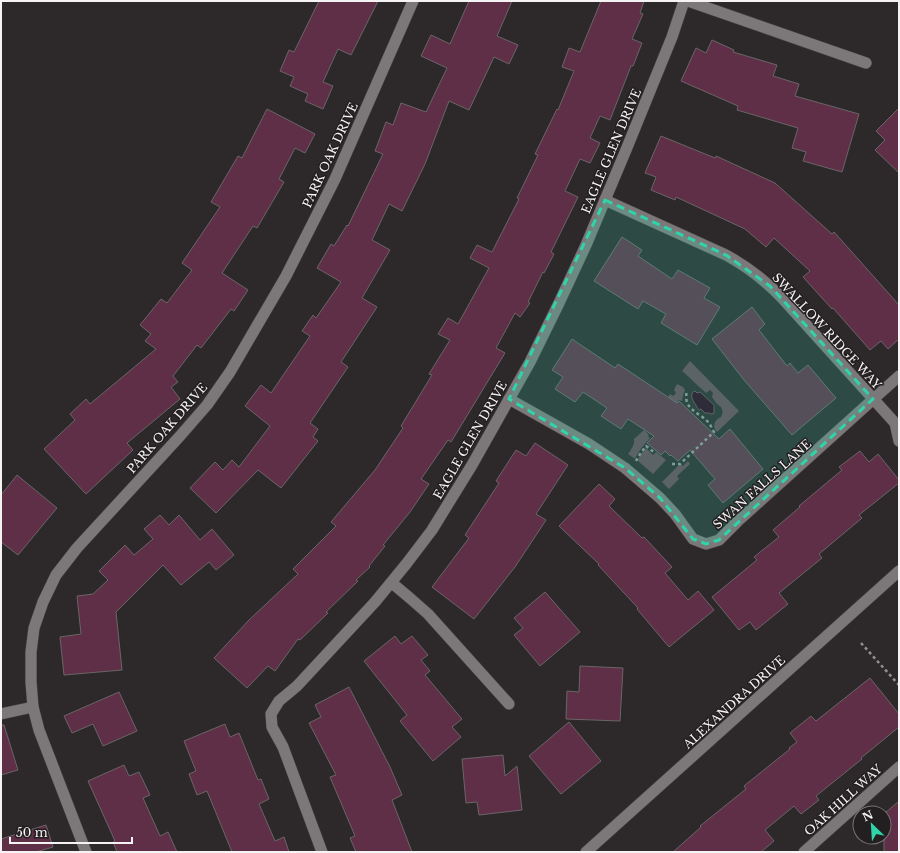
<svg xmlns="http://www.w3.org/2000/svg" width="900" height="853" font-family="'Libre Baskerville',serif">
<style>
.green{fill:#674856}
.water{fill:#2f031c;stroke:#6a4b5d}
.building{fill:#5f2f47;stroke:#6a6567}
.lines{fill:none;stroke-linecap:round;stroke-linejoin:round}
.minor-casing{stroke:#464444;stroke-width:12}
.tertiary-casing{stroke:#464444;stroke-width:12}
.path{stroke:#939091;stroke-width:2.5;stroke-dasharray:3 3;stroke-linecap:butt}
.minor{stroke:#7c7779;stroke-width:11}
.tertiary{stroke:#7c7779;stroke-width:11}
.marked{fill:#2fd4aa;fill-opacity:0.2;stroke:#2fd4aa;stroke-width:3;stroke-dasharray:8 5;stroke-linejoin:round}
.labels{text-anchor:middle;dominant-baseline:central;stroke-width:3;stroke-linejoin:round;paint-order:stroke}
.street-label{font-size:12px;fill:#f5f3f4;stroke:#231f21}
</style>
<rect width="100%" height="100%" fill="#2d292b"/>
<g class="green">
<path d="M690,361L739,411L717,432C712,427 714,420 721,417C723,413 723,411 721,407C717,405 714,400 712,397L713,393L710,390L706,393C702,389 699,387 695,383C691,379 687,375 682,371Z"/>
<path d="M677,384L683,387L685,390L683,395L682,401L679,400L677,402H665L670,394L673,396L676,393L674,390Z"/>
<path d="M644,430L649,435L648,436L650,438C644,445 639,450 635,459L628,454C631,450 635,444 634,439Z"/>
<path d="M646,448L653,455L656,452L666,460L653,474L638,461L640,455Z"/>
<path d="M688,461L690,464L677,476L679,479L669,489L662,482L680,464L683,466Z"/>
</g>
<path class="water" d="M695,391L697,393L700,392L714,405V413L711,414L709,413H705L701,409L699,410L696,406V405C693,401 690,396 693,392Z"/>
<g class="building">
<path d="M319,1H378L351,55L338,49L323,82L333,86L323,109L305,101L308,94L290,86L294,77L280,71L289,50L294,52Z"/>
<path d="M469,1H512L497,36L518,45L509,64L494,57L469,110L449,101L425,164L402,211L389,204L372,240L390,250L362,298L377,307L341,362L348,367L310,423L318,429L313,437L318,441L281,488L258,470L216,513L190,488L215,462L223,470L232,460L239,467L270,426L245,406L261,385L271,393L310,336L302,331L313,315L316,318L341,282L317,268L331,244L334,246L347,225L348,226L383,154L375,151L386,122L393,125L401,103L426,112L447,68L421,56L431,35L450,44Z"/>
<path d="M601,1H644L640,13L643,14L632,39L642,43L633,66H631L610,120L600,116L590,138L600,143L590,163L580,159L565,191L578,197L551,252L554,254L544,273L543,272L528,302L530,303L520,317L515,313L496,348L505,353L451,442L448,440L421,479L429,484L410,512L383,545L385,546L369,566L370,567L356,580L358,581L326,612L328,613L300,640L298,639L275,671L268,666L247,688L214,658L249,620L298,574L293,569L336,526L331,522L375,470L403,428L401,426L432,375L429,374L450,340L438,334L448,318L458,324L489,268L470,258L477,245L492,252L519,199L517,198L538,155L535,154L557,109L558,110L574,71L562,67L569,48L580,52Z"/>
<path d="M712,40L734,50L733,52L777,65L773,76L799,84L795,96L859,114L842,172L803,161L806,152L792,148L798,128L737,110L738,106L681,81L696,48L706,53Z"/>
<path d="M899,108V173L875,150L885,140L876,131Z"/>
<path d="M267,109L315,134L305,153L295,148L279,179L284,182L257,228L253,226L222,273L248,290L234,311L231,309L201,348L197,345L173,376L178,382L171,387L180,399L127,443L133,450L86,494L44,449L75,420L70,414L86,399L90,404L156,349L145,341L151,334L140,325L161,299L167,303L192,270L182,263L220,207L211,202L238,156L242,158Z"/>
<path d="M661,136L715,158L716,156L775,183L832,234L834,232L899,305V339L888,349L881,341L870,350L833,308L832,309L803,277L810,271L774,238L766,247L745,229L676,197L675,200L651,190L656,177L645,173Z"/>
<path d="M622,237L642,250L638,256L672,279L678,270L710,288L704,298L720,307L697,345L661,323L666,314L643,301L638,309L594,281Z"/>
<path d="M752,307L765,324L759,330L787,366L790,363L798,373L808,365L836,398L792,435L744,380L712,339Z"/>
<path d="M572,339L615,368L618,364L677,403L679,401L719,439L730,429L763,469L723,503L708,485L715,479L690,450L678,461L671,455L670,456L665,451L661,455L647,443L654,436L628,419L621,429L601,416L607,408L583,392L575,402L555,389L563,377L552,370Z"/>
<path d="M535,443L568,465L536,514L546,520L515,567L474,619L432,587L469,538L465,535L499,483L496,481L516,450L526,456Z"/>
<path d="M860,451L869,462L878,454L899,480V483L859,515L862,518L819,554L822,558L779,593L788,604L756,630L750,622L739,630L712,597L757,560L754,557L779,537L773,530L800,507L799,506L842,470L839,467Z"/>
<path d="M17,475L57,508L18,555L1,542V495Z"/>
<path d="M599,484L615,499L609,506L642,538L644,537L672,567L665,573L688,600L698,591L714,610L669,647L637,609L638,608L598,565L599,564L559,526Z"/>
<path d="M160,515L169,525L179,515L200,540L212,529L234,555L216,570L209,562L181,585L163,565L116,612L122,670L64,675L60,637L81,634L77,596L93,594L108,580L99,571L125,545L134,555L153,539L144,529Z"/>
<path d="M545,592L580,632L540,666L514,635L523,628L514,618Z"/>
<path d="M395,636L401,644L412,636L428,655L421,660L430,671L425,675L462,719L452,727L461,737L433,761L400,721L407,715L364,661Z"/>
<path d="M580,666L623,668L620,721L566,719L567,691L579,692Z"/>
<path d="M870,678L899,714V727L861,758L862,759L816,796L819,800L801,814L794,806L765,830L774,841L761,852H673L701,827L700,826L746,789L744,786L790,749L789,748L797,742L790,733L811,716L816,721Z"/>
<path d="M349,687L390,767L402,795L392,800L412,852H356L350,838L355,836L330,777L336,775L309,723L321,717L315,705Z"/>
<path d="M119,692L137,731L103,746L93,724L72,733L64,716Z"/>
<path d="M569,722L601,761L561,794L529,756Z"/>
<path d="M225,724L230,737L239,733L258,780L261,779L269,799L259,804L275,841L284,837L289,852H232L207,791L197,795L189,774L196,771L184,741Z"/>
<path d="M1,725H4L18,770L1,775Z"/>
<path d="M503,755L505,776L517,766L522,810L479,815L477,802L466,803L462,759Z"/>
<path d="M124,765L129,776L139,772L150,795L143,798L160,836L168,832L177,852H117L113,842L115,841L88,781Z"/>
<path d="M899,801V852H884V814Z"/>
<path d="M46,825L53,847L36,852H1V839Z"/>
</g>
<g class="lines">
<defs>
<g id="minor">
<path d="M688,1L866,63"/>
<path d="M605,200L726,255C748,267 766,281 783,299L895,423L899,425"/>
<path d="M509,399L589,444L625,468L660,498L675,514L693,539L706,544L719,540L738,521L899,376"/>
<path d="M895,423L899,441"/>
<path d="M392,583L411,599L428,614L509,704"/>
<path d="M1,714L33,707"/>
<path d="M86,852L39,730L33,707L31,682V652L34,628L43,602L56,575L77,548L180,436L207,405L230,372L286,276L335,179L413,1"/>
<path d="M322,852L283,747L272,727L271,714L279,701L297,686L375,602L407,563L432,530L472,465L530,362L559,303L586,245L626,150L672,37L684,1"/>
<path d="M804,852L899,767"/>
</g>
<path id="tertiary" d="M586,852L899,571"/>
</defs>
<use href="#minor" class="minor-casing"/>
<use href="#tertiary" class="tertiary-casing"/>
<g class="path">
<path d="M636,461L640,454L646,446L655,453"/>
<path d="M672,464H680L714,432C712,429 711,426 709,423C700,412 682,410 687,391"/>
<path d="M861,643L899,685"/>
</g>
<use href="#minor" class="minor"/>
<use href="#tertiary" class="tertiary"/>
</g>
<path class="marked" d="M605,200L726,255L770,286L873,399L719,540L706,544L693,539L660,498L625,468L509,399Z"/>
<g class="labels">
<g class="street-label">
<text transform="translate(611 151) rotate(-67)">EAGLE GLEN DRIVE</text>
<text transform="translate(330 155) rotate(-65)">PARK OAK DRIVE</text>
<text transform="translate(827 331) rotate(47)">SWALLOW RIDGE WAY</text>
<text transform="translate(167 428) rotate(-49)">PARK OAK DRIVE</text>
<text transform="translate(470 440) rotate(-60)">EAGLE GLEN DRIVE</text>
<text transform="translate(762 484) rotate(-42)">SWAN FALLS LANE</text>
<text transform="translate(734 702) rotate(-42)">ALEXANDRA DRIVE</text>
<text transform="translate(843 800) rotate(-42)">OAK HILL WAY</text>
</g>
</g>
<rect width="900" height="853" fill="none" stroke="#f5f3f4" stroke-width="4"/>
<g transform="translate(872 825) rotate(335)"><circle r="19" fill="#231f21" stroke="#777475"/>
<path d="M0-3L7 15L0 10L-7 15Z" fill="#2fd4aa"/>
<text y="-6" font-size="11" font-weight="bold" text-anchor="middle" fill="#f5f3f4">N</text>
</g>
<path d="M10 837v6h122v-6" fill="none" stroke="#f5f3f4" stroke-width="2"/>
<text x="16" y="837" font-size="12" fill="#f5f3f4" stroke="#231f21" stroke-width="3" paint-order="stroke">50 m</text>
</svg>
